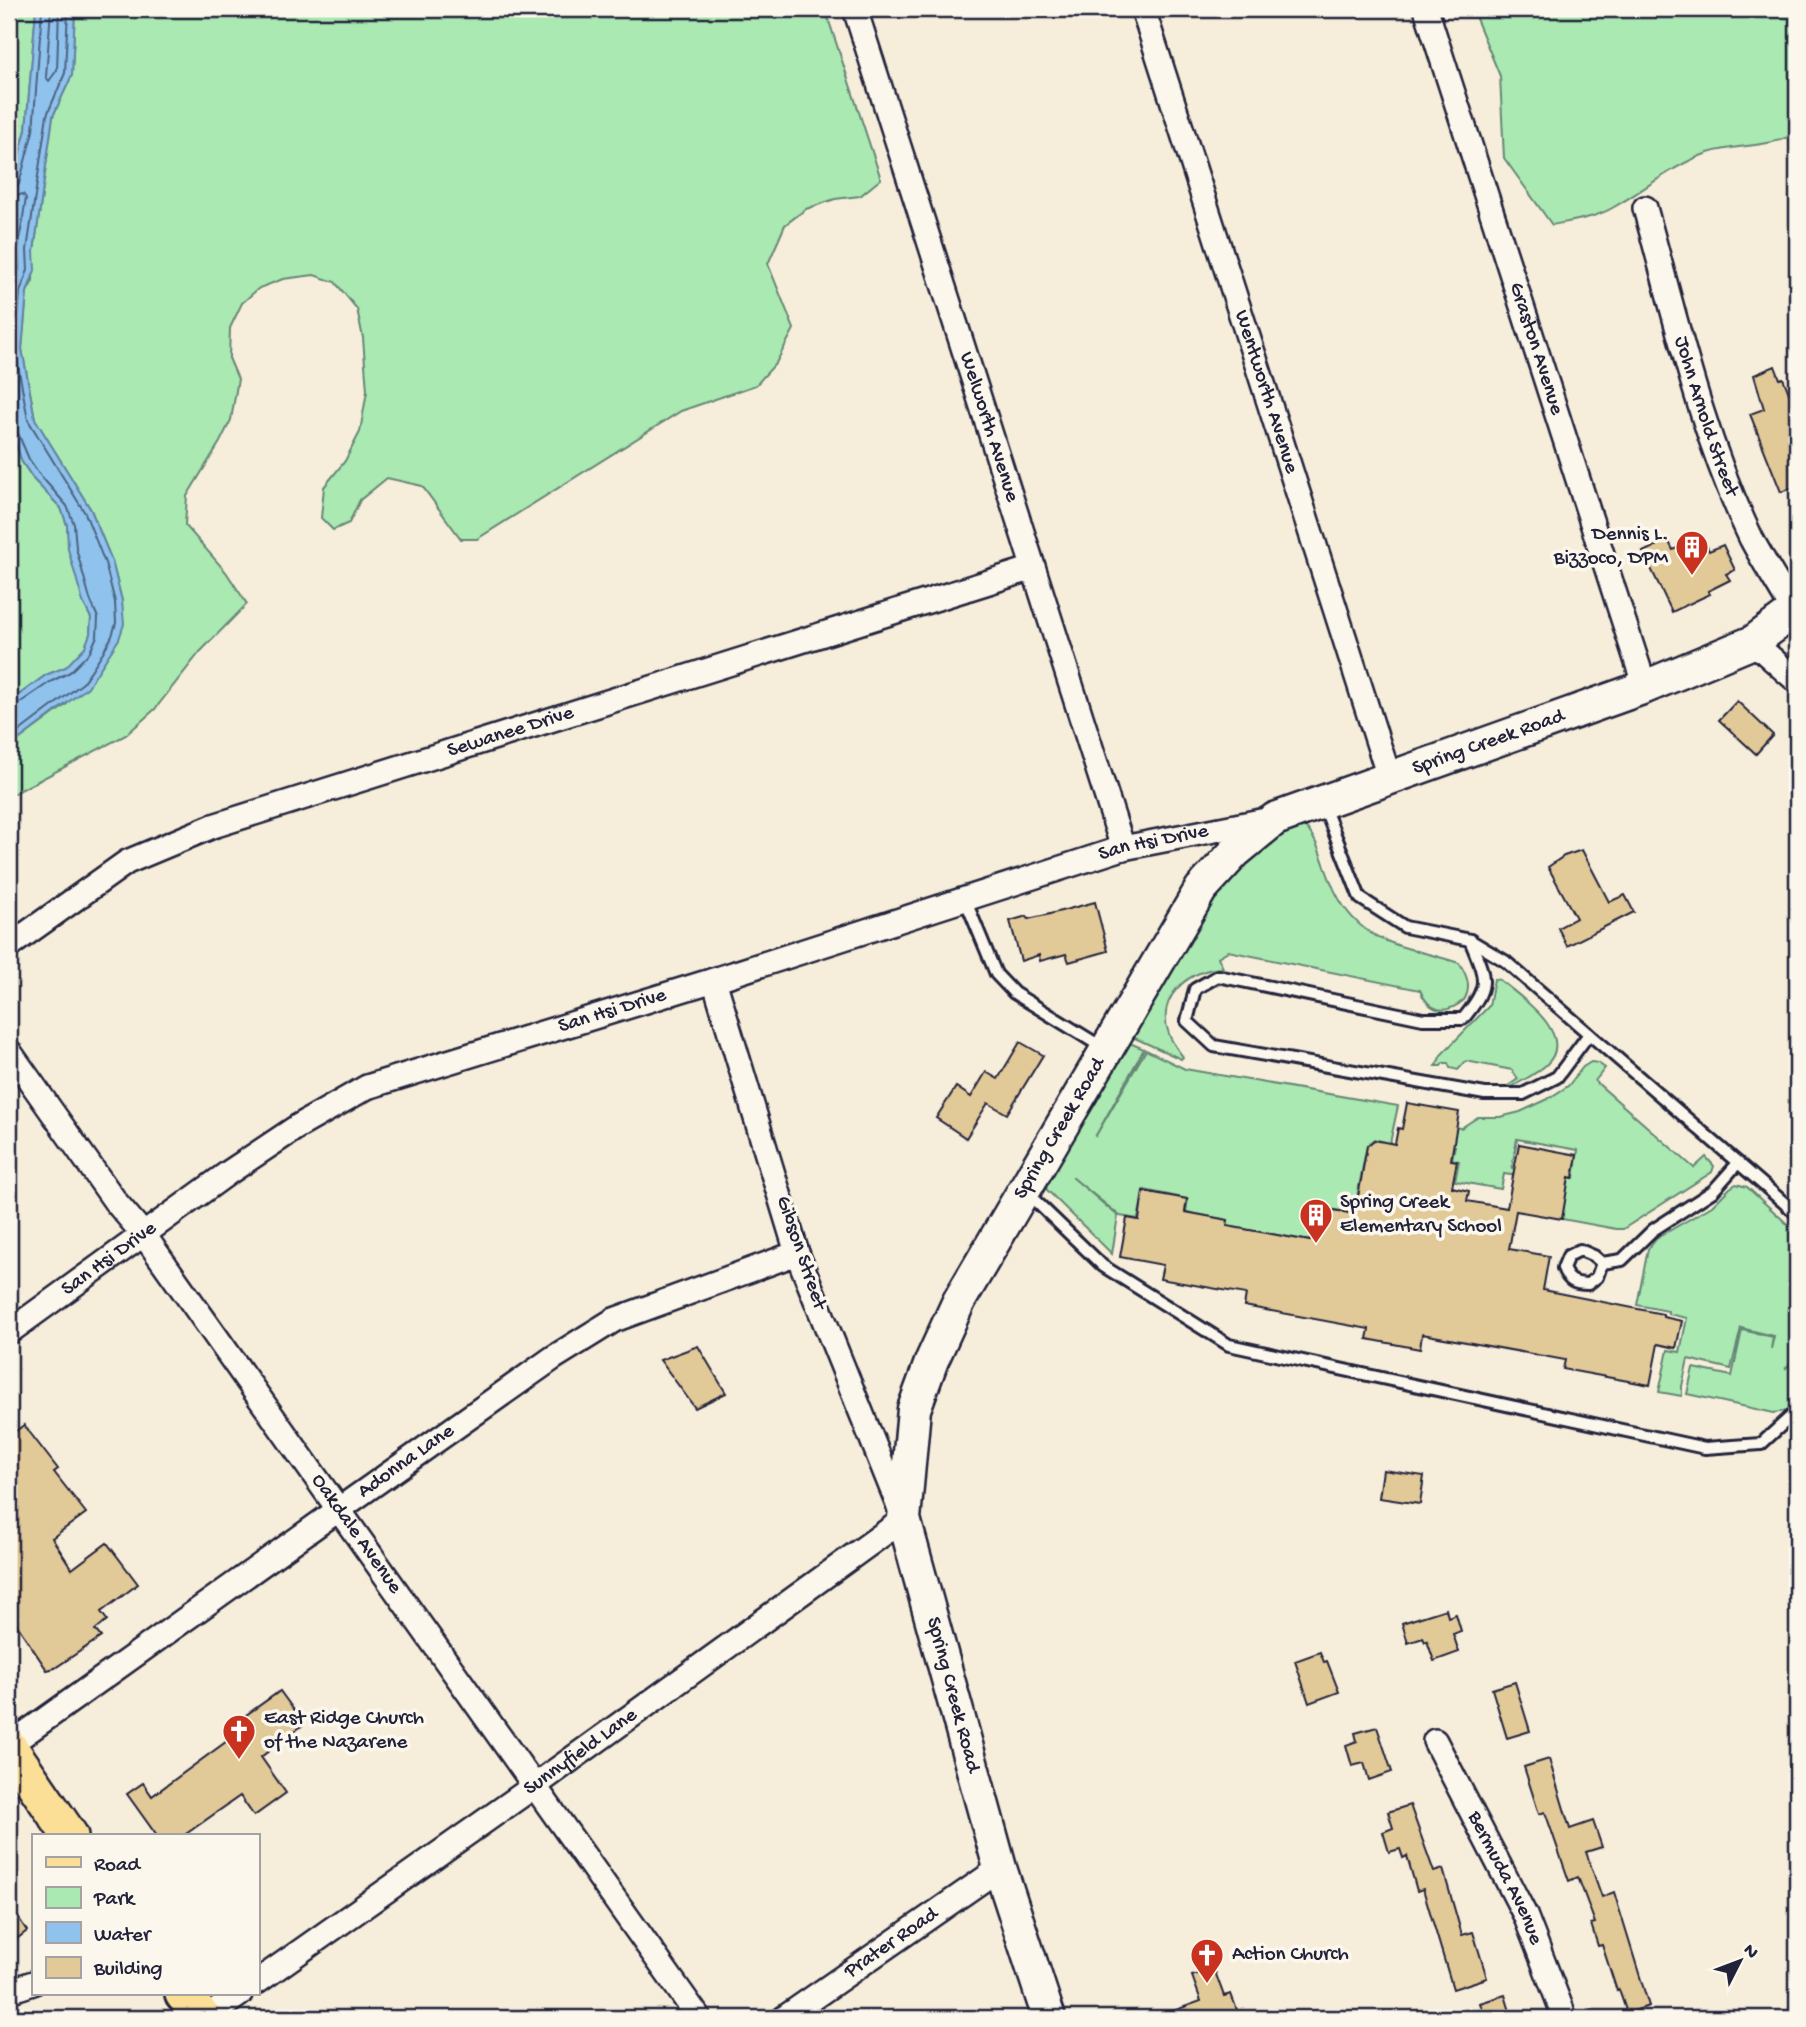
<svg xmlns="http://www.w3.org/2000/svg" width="1806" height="2027" font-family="'Gochi Hand',sans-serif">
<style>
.green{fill:#aae9b1;stroke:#668676;stroke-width:2}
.water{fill:#8fc2ec;stroke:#6382a5;stroke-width:2}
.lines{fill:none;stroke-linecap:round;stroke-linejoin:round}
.shore{stroke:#4e6282;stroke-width:2}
.building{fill:#e1c998;stroke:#22223b;stroke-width:2}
.lane-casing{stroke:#22223b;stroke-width:16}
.street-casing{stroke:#22223b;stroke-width:28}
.secondary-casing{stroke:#22223b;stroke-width:37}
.primary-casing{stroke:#22223b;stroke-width:40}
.lane{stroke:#fbf7ec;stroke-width:10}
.street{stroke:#fbf7ec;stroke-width:23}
.secondary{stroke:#fbf7ec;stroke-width:32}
.primary{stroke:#fbdf96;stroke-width:35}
.labels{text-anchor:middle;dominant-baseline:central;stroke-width:7;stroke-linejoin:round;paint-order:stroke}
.street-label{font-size:21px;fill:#22223b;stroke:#fbf7ec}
.poi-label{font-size:21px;fill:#22223b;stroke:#fbf7ec;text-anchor:start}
</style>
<rect width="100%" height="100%" fill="#f6eedb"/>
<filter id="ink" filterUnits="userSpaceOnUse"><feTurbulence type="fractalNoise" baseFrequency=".0143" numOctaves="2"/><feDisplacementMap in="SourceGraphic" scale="14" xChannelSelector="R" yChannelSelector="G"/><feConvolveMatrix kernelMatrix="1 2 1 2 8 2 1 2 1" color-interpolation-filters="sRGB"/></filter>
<g filter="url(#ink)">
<g class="green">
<path d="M9,9H36L26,130L9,191Z"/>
<path d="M75,9H825L881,179L860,196L835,199L806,209L785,225L768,264L794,329L776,363L756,385L681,411L477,539H461L422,486L387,478L360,500L349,523L333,530L321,518L324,487L345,461L360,432L367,391L363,338L357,309L335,282L314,275L283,279L259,288L242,303L230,328L229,358L238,379L231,420L220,442L187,496L185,525L226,572L247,604L200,652L155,709L126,735L9,796V747L67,704L122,601L112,561L91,510L35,419L22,349L27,292L33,281L34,251L53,116L72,75Z"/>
<path d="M1472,9H1797V133C1769,148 1738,144 1708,153C1673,165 1646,189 1614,207C1596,218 1572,221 1552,225L1504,158L1500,76Z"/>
<path d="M9,424L22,462L34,480L61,508L67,525L69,549L83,602L91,618L90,634L85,647L66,667L46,675L9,702V663L11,659H9Z"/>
<path d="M1303,824C1319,840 1322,862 1331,882C1357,947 1403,944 1459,963C1467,975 1472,987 1464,1000C1445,1016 1429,1012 1420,990L1228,951L1218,957L1223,968C1189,969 1155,997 1169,1034C1172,1043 1178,1050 1183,1057L1181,1059L1128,1035L1207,904L1261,847Z"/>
<path d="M1494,979L1500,980C1519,996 1577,1034 1547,1064C1537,1074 1521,1081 1510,1088L1508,1086L1518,1079L1512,1070L1466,1061L1458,1070L1450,1068L1448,1063H1443L1441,1066H1436L1441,1055L1489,1006Z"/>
<path d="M1125,1041L1144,1049L1095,1137L1146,1050L1185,1069L1398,1106L1390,1143L1374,1139L1367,1145L1354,1213L1316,1207L1310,1241L1227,1226L1228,1220L1186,1212L1188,1199L1144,1190L1138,1219L1120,1216L1072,1177L1118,1216L1112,1254L1047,1190L1044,1181Z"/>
<path d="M1591,1062L1598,1063L1605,1068L1595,1081L1694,1168L1706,1157L1714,1166L1712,1172L1623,1229H1616L1562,1219L1567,1186L1548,1173L1574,1178L1578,1150L1517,1139L1512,1168L1523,1170L1531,1178L1504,1174L1501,1189L1455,1181L1459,1161L1452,1159L1455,1146L1445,1145L1448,1126L1461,1128L1478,1117H1500L1520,1112L1546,1100L1568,1086L1583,1067Z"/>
<path d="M1736,1184L1747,1187L1797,1233V1356L1785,1369L1797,1358V1403L1785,1411L1774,1413L1687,1394L1693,1368L1732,1376L1742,1330L1773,1337L1771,1349L1774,1336L1741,1328L1731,1369L1688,1359L1682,1386V1396L1659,1392L1668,1350L1680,1352L1687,1318L1668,1314V1311L1637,1305L1648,1249L1657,1238L1712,1206L1730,1188Z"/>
</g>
<path class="water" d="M36,9H75L72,75L53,116L34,251L35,270L27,292L22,349L35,419L91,510L112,561L122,601L124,624L119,639L88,687L9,747V702L46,675L66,667L85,647L90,634L91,618L83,602L68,549L67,525L61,508L34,480L22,462L9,424V191L26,130Z"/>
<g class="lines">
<g class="shore">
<path d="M51,9L46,77L49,81L57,70L59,9"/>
<path d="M9,189L15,188L19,184L33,131L42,9"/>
<path d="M9,198L23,194L26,198L18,249L19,269L12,289L9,324"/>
<path d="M9,428L17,431L29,459L40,475L67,506L74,524L76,548L90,599L98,618L97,636L90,652L70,672L50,682L15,706L9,707"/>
<path d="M9,739L83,683L103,652L112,636L116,623L115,602L105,563L85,513L28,420L15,349L20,292L28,270L27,250L47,115L65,73L68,9"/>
</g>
</g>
<g class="building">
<path d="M1775,366L1780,379L1783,378L1791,398L1797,395V486L1781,492L1750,414L1764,409L1754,375Z"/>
<path d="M1702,536L1709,551L1723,545L1735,570L1726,574L1730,580L1708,591L1710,594L1672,612L1643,552L1668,540L1673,550Z"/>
<path d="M1737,701L1773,735L1756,754L1719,720Z"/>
<path d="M1582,850L1609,902L1625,895L1634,912L1567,946L1558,928L1576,918L1548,867L1564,856Z"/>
<path d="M1095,902L1108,951L1069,962L1066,954L1040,961L1039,955L1021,961L1010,921L1027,916L1028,919L1046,915Z"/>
<path d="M1020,1042L1043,1055L1007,1114L988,1103L966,1138L936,1118L956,1087L971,1097L986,1072L998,1079Z"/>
<path d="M1407,1103L1459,1112L1451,1160L1457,1161L1452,1187L1469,1191L1467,1201L1507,1208L1519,1144L1577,1155L1573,1178L1569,1177L1562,1219L1516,1211L1509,1249L1549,1256L1543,1290L1663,1314V1317L1682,1321L1676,1348L1658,1344L1650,1385L1563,1369L1565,1360L1422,1334L1420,1349L1367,1339L1369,1329L1244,1306L1246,1294L1160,1279L1163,1265L1120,1257L1127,1218L1139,1220L1143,1191L1187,1199L1185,1212L1228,1220L1227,1226L1310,1241L1316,1207L1355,1214L1367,1146L1374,1140L1395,1144L1398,1128L1402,1129Z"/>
<path d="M698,1346L726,1393L695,1408L660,1360Z"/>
<path d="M24,1425L58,1469L54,1472L86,1513L52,1538L72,1569L107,1543L138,1584L101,1612L107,1620L95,1630L101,1637L55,1668L47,1670L9,1613V1436Z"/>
<path d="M1383,1470L1424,1476L1420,1504L1379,1498Z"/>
<path d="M1446,1609L1448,1617L1456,1614L1461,1631L1453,1634L1459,1652L1434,1661L1427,1641L1425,1642L1423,1638L1408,1643L1402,1623Z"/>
<path d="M1320,1652L1324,1662L1327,1661L1339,1692L1309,1703L1295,1661Z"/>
<path d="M1515,1682L1530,1731L1507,1738L1492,1689Z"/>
<path d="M280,1691L304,1724L261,1757L286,1793L254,1816L240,1796L183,1836H157L127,1794L143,1783L152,1796L238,1733L232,1725Z"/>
<path d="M1377,1727L1392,1772L1369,1780L1364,1763L1352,1766L1346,1745L1357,1741L1355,1733Z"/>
<path d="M1549,1759L1570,1829L1593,1821L1602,1847L1586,1852L1602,1897L1614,1892L1649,2006L1627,2013L1619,1990L1617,1991L1602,1945L1598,1946L1591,1924L1595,1923L1578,1877L1569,1881L1545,1812L1539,1814L1524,1767Z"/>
<path d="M1410,1805L1434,1872L1443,1869L1462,1935L1473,1932L1487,1978L1453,1989L1423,1889L1417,1891L1407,1856L1403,1858L1400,1849L1389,1852L1383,1832L1393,1828L1388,1812Z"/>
<path d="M9,1903L27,1931L9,1945Z"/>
<path d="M1214,1969L1224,1996L1231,1994L1240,2018H1160L1159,2016L1201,2001L1192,1976Z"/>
<path d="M1505,1995L1512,2018H1485L1480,2003Z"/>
</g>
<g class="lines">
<defs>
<g id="lane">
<path d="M1323,804L1360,898L1405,927L1470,940L1505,961L1797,1214"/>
<path d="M965,899L996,974L1014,993L1105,1049"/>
<path d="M1470,940C1486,979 1491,985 1463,1019H1423L1218,976L1195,989L1187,1021L1214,1046L1485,1094H1523L1557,1077L1589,1034"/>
<path d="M1026,1192L1103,1266L1229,1345L1705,1448L1761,1444L1797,1411"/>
<path d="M1602,1263L1594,1256L1580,1250L1568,1256L1563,1268C1568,1281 1574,1284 1588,1284L1597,1277L1602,1263L1622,1260L1653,1230L1713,1191L1738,1163"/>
</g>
<g id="street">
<path id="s1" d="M855,9L1123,848"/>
<path id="s2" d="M1143,9L1389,777"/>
<path id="s3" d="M1426,9L1645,687"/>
<path id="s4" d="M1645,208C1676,319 1701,434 1751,538C1764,563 1780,587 1794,612"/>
<path d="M1753,642L1797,681"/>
<path id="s5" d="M9,946L127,862L213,826L1033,568"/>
<path id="s6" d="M9,1051L115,1201L144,1235L699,2018"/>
<path id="s7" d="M9,1332L228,1173L297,1127L367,1087L714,980L1123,848L1271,819"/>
<path id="s8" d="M1435,1741L1525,1915L1565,2018"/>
<path id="s9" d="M9,1745L338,1510L553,1358L614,1320L797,1253"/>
<path id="s10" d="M257,1982L533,1787L904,1519L797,1253L714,980"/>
<path d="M9,1991L33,1983"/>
<path d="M206,2018L240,1994"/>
<path id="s11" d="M784,2018L1000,1868"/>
</g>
<g id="secondary">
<path id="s12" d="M1049,2018L1000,1868L904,1519L914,1409L932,1360L959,1301L1201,889L1235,852L1275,819L1645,687L1753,642L1797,609"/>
</g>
<g id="primary">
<path d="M9,1747L70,1836"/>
<path d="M183,1994L203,2018"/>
</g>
</defs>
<use href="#lane" class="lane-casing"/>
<use href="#street" class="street-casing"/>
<use href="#secondary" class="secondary-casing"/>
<use href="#primary" class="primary-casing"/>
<use href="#lane" class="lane"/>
<use href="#street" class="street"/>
<use href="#secondary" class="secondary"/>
<use href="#primary" class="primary"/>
</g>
</g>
<defs>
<symbol id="building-pin" viewBox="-11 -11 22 30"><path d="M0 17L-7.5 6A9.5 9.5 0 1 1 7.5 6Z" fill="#c8321e" stroke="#fbf7ec"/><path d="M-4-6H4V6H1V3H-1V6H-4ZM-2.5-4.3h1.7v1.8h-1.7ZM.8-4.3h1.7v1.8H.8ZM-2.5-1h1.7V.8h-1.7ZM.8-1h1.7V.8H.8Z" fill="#fff"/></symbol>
<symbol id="church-pin" viewBox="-11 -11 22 30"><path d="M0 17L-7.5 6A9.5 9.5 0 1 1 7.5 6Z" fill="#c8321e" stroke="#fbf7ec"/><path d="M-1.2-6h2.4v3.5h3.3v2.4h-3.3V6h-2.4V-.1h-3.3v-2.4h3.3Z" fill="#fff"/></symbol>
</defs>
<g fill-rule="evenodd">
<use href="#building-pin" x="1673" y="528" width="38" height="52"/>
<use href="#building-pin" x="1297" y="1196" width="38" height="52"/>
<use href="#church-pin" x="220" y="1712" width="38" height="52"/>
<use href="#church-pin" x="1188" y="1936" width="38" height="52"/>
</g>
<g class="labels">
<g class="street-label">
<text stroke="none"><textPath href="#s3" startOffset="357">Graston Avenue</textPath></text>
<text stroke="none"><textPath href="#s2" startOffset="402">Wentworth Avenue</textPath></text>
<text stroke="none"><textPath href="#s4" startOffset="217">John Arnold Street</textPath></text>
<text stroke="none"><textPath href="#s1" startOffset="439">Welworth Avenue</textPath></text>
<text stroke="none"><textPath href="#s5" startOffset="550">Sewanee Drive</textPath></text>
<text stroke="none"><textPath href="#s12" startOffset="1554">Spring Creek Road</textPath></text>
<text stroke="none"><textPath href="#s7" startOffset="1258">San Hsi Drive</textPath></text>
<text stroke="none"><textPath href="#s7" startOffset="691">San Hsi Drive</textPath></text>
<text stroke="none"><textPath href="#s12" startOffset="947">Spring Creek Road</textPath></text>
<text transform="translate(800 1253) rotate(71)">Gibson Street</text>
<text stroke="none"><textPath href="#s7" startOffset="124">San Hsi Drive</textPath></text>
<text stroke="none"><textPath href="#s9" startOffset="488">Adonna Lane</textPath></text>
<text stroke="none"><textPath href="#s6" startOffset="595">Oakdale Avenue</textPath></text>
<text transform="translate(952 1695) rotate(75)">Spring Creek Road</text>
<text stroke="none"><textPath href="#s10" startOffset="397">Sunnyfield Lane</textPath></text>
<text stroke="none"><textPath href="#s8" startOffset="154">Bermuda Avenue</textPath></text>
<text stroke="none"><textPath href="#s11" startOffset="131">Prater Road</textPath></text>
</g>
<g class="poi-label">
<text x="1668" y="535" text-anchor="end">Dennis L.<tspan x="1668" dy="24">Bizzoco, DPM</tspan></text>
<text x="1340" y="1203">Spring Creek<tspan x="1340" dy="24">Elementary School</tspan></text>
<text x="264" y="1719">East Ridge Church<tspan x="264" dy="24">of the Nazarene</tspan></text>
<text x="1232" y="1955">Action Church</text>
</g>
</g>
<rect width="1806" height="2027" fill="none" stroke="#fbf7ec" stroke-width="35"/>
<rect x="18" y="18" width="1771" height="1992" fill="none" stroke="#22223b" stroke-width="2.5" filter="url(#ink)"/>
<rect x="32" y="1834" width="228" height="161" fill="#fbf7ec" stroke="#a4a2a5" stroke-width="2"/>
<rect x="46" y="1857" width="35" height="10" fill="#fbdf96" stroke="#a4a2a5" stroke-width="2"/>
<text x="94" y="1870" font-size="21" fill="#22223b">Road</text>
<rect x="46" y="1887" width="35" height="21" fill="#aae9b1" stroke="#a4a2a5" stroke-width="2"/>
<text x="94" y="1904" font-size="21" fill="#22223b">Park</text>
<rect x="46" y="1922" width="35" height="21" fill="#8fc2ec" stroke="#a4a2a5" stroke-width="2"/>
<text x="94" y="1940" font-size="21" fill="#22223b">Water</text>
<rect x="46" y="1957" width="35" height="21" fill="#e1c998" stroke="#a4a2a5" stroke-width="2"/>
<text x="94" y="1974" font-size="21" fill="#22223b">Building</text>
<g transform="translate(1740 1961) rotate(48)" stroke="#fbf7ec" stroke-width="5" paint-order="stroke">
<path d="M0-5L12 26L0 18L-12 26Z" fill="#22223b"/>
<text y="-10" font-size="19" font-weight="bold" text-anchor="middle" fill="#22223b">N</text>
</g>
</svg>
